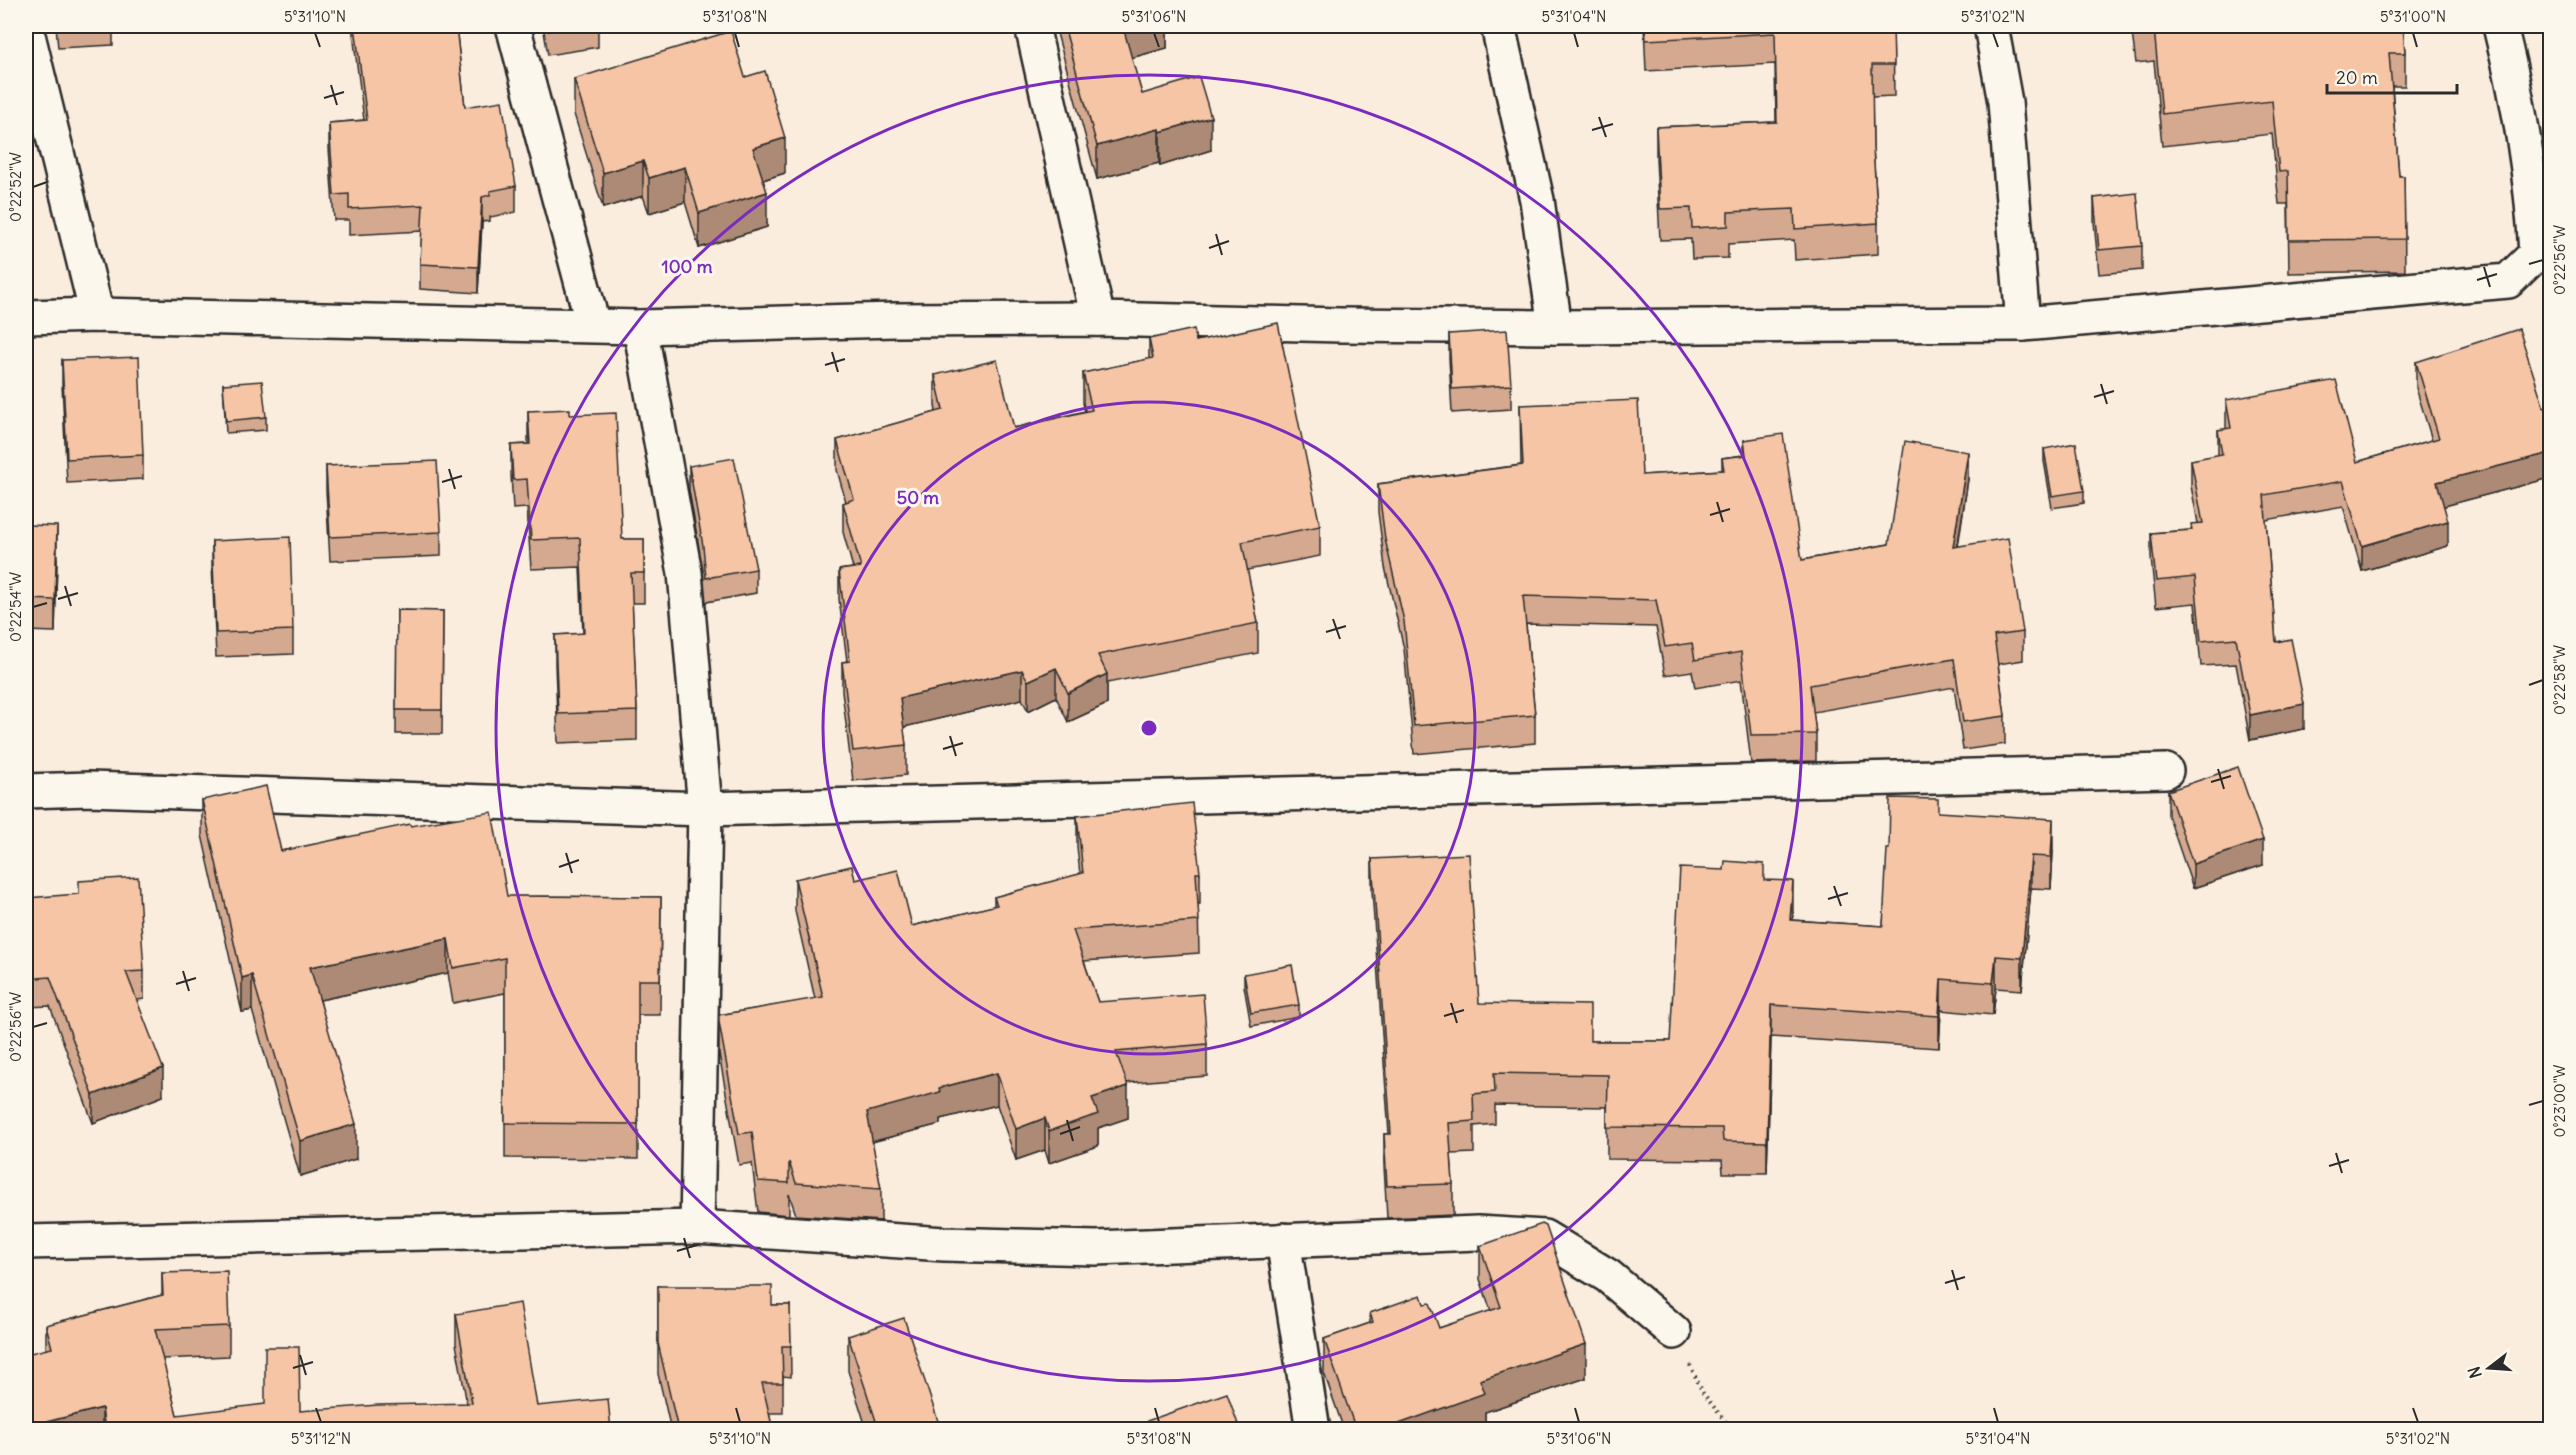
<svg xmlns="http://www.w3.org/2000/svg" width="2576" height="1455" font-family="Delius,sans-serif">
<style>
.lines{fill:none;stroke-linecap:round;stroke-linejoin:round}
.minor-casing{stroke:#2b2b2b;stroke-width:38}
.path{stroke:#2b2b2b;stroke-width:4;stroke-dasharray:1.5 4.5;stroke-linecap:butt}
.minor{stroke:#fbf7ec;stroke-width:33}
.wall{fill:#d4a98f;stroke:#2b2b2b;stroke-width:1.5}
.shaded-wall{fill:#ac8a74;stroke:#2b2b2b;stroke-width:1.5}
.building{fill:#f6c5a6;stroke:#2b2b2b;stroke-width:1.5}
.ticks{fill:none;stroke:#2b2b2b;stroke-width:2}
.ring{fill:none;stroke:#7b2cbf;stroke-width:3}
.centre{fill:#7b2cbf;stroke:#fbf7ec;stroke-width:3}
.ring-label{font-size:18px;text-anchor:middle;font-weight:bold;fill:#7b2cbf;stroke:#fbf7ec;stroke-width:6;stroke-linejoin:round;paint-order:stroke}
.neatline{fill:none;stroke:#2b2b2b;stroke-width:2}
.ticks-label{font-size:15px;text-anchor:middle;fill:#2b2b2b}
</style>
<rect width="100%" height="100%" fill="#faedde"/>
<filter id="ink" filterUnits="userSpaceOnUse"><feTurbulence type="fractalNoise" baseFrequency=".0167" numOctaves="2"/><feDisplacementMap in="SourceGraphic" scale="12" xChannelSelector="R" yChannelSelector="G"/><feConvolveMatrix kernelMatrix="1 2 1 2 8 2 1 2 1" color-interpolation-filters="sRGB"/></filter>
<g filter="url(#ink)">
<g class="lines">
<defs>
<g id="minor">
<path d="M513,26L593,325"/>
<path d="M1032,26L1098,319"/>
<path d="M1498,26L1537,200L1555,327"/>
<path d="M1991,26L2005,102L2023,324"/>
<path d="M26,27L97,315"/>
<path d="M26,317L97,315L640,327L895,320L1098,319L1340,325L1555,327L2023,324L2508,281L2536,254C2532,177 2519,101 2500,26"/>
<path d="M640,327L685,573L705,809L697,1227"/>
<path d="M26,791L89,789L705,809L2166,771"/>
<path d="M1283,1240L1313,1430"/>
<path d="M26,1242L697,1227L944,1244L1096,1248L1478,1233L1544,1237L1608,1276L1674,1332"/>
</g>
</defs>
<use href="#minor" class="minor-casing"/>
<path class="path" d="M1690,1365L1703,1393L1732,1430"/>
<use href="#minor" class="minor"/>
</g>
<g class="wall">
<path d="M56,26H113V45L58,48Z"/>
<path d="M352,26H456L465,107L516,186V212L490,217V221L482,222L478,293L420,289V264L422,231L349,235V220H334L329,148V123L364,120Z"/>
<path d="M543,26H598V47L548,55Z"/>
<path d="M1055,26H1167V48L1131,58L1142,94L1211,150L1160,166L1159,163L1097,179Z"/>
<path d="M1644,26H1893L1894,96L1872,97L1873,148L1878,223V254L1795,260L1794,240L1728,244V258L1692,259L1691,239L1660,240L1656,158V127L1776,122L1775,64L1646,71Z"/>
<path d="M2131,26H2403L2405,53V86H2392L2399,176H2404L2405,271L2289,273L2288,204H2279L2272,134L2162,146L2154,61L2136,63Z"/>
<path d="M745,77L785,173L763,180L767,227L699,248L685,202L649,213L643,196L603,208L574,114V79Z"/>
<path d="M2094,198L2142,246V270L2099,274L2094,222Z"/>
<path d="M1449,334L1511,385V409L1452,413L1449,358Z"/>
<path d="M1149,339L1196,341L1320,526V556L1247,570L1258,623V653L1107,683V704L1068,722L1056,697L1028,711L1022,699L903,727L906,745V775L853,781L842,691V662L847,661L839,599V570L853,568L843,532V503L846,502L837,470V440L936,412L935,405V375L1014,428L1085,411L1083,403V373L1149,359Z"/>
<path d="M62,360L143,455V479L67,483L62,385Z"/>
<path d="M2416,362L2544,408L2550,406V478L2444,506L2448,546L2362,571L2343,506L2266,520L2276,642L2304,729L2250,740L2236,664L2201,666L2195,603L2156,607L2151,558V533L2191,530L2198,523L2191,486V460L2218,455V430L2226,429V400L2357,462L2432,440L2416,388Z"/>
<path d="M223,384L266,417V430L226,433Z"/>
<path d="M1520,405L1642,475L1722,470V458L1744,455V440L1802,560L1889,544L1968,479L1958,547L2023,632V660L1998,664L2005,716V744L1963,750L1954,687L1813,712L1816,734V761L1751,763L1741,680L1695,688L1692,671L1665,675L1656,627L1526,624L1535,715V743L1414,754L1404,649L1385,567L1378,512V484L1521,465Z"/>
<path d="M528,411L570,415L622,539H644V603H632L637,711V740L558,743L555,664V635L583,634L580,567L531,569L527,508L513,509L511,474V445L528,444Z"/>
<path d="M2044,449L2084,491V503L2052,508L2044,461Z"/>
<path d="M326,466L441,532V556L330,561L326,490Z"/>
<path d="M689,466L756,569V593L706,602L703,570L689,490Z"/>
<path d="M26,525L57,558L55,632L26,631Z"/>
<path d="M212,541L293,630V654L216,657L212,565Z"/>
<path d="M397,610L443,611L442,734H396Z"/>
<path d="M2168,791L2263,865L2193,888L2168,815Z"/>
<path d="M202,800L281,851L411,826L507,896L661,897L660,1015H638V1159L505,1158V993L453,1003L448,973L320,1000L356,1159L300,1176L252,1010L242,1012L202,835Z"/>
<path d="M1938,812L2053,851L2051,889L2031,888L2022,990L1996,988L1993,1015L1941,1010L1939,1048L1771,1037L1767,1173H1723L1722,1160L1607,1159V1107L1495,1105V1124L1474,1126V1153L1451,1154L1453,1184V1215L1387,1218L1384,1166V1134H1389L1372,891V859L1479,1003L1590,1041H1670L1764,880L1793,913L1792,920L1883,926L1889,849Z"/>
<path d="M1077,816L1200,873V904H1198L1199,953L1084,961L1098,1002L1207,1044V1076L1126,1083L1128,1118L1098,1128V1146L1049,1163L1045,1150L1016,1160L997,1105L940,1119V1124L872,1142L881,1189V1221L796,1215L789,1194V1215L758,1212L752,1163L739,1165L719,1054V1015L815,999L795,911V879L855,880L912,926L994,906V897L1080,874L1077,847Z"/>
<path d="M26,898L144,971V999L137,1000L163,1096L93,1123L50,1006L26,1007Z"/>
<path d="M1244,974L1299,1005V1017L1251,1026L1244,986Z"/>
<path d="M1480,1246L1586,1378L1485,1412V1427L1478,1430H1344L1324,1373V1339L1370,1323V1313L1424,1304L1439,1328L1491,1311L1480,1279Z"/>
<path d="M162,1273L229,1326V1356L162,1359L177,1415L300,1411L467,1404L456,1344V1314L537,1406L611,1430H26L46,1349V1325L162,1295Z"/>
<path d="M658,1286L772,1305H790L791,1377L783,1376V1413H769L773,1430H671L658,1374Z"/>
<path d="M848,1336L941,1430H867L848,1371Z"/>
</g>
<g class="shaded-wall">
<path d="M1127,26H1167V48L1123,60V27Z"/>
<path d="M1211,117V150L1160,166V132Z"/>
<path d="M1159,129V163L1097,179V146Z"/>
<path d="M785,138V173L753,183V148Z"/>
<path d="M643,161V196L603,208V173Z"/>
<path d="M685,167V202L649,213V178Z"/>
<path d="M767,192V227L699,248V213Z"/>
<path d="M482,197V222L478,293V267Z"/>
<path d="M1968,452V479L1953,575V547Z"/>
<path d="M2550,453V478L2437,508V482Z"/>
<path d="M2448,521V546L2362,571V546Z"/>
<path d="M57,526V558L55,632V600Z"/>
<path d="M1056,668V697L1028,711V681Z"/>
<path d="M1022,670V699L900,728V698Z"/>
<path d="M1107,674V704L1068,722V693Z"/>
<path d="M2304,704V729L2250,740V715Z"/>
<path d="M2053,819V851L2051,889V857Z"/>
<path d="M2263,840V865L2193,888V864Z"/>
<path d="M2031,856V888L2022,990V958Z"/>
<path d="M1793,881V913L1790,952V920Z"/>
<path d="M448,939V973L310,1002V967Z"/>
<path d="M1996,956V988L1993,1015V983Z"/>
<path d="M252,975V1010L242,1012V978Z"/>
<path d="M1941,979V1010L1939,1048V1016Z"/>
<path d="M1771,1005V1037L1767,1173V1142Z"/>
<path d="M163,1068V1096L93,1123V1095Z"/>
<path d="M997,1073V1105L940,1119V1124L867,1143V1112L939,1088Z"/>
<path d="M1128,1086V1118L1098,1128V1146L1049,1163V1131L1092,1098Z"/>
<path d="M1045,1118V1150L1016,1160V1129Z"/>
<path d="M356,1124V1159L300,1176V1141Z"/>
<path d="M1586,1344V1378L1485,1412V1427L1478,1430H1396V1425L1480,1380Z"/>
<path d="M102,1408V1430H26V1427Z"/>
</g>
<g class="building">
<path d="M355,26H456L465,107L502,101L516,186L490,191V195L482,197L478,267L420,264L423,205L349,209V194L334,195L329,123L367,120Z"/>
<path d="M547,26H580L548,31Z"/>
<path d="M1064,26H1127L1123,27L1142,94L1199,77L1211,117L1160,132L1159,129L1097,146Z"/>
<path d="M1645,26H1893L1894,65H1872L1873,148L1878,223L1795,229L1794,209L1728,212V226L1692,228L1691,208L1660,209L1656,127L1777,122L1775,33L1646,40Z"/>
<path d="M2135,26H2403L2405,53H2389L2399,176H2404L2405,239L2289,240L2288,171L2279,172L2272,101L2162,114L2154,28L2136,30Z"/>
<path d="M731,31L745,77L765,71L785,138L753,148L767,192L699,213L685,167L649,178L643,161L603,173L574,79Z"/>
<path d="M2137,193L2142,246L2099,250L2094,198Z"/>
<path d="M1278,323L1320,526L1242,542L1258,623L1098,655L1107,674L1068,693L1056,668L1028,681L1022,670L900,698L906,745L853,751L842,662L850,661L839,570L861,567L843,503L854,499L837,440L943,410L935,375L997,360L1014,428L1092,410L1083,373L1153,358L1149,339L1194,329L1196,341Z"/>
<path d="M2519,329L2544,408L2550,406V453L2437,482L2448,521L2362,546L2343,481L2264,495L2276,642L2291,639L2304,704L2250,715L2236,638L2201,641L2195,577L2156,581L2151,533L2192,530L2191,524L2203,523L2191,460L2222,454L2218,430L2231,428L2226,400L2336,380L2357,462L2439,438L2416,362Z"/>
<path d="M1507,330L1511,385L1452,389L1449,334Z"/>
<path d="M139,357L143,455L67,459L62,360Z"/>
<path d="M262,381L266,417L226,421L223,384Z"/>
<path d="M1638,400L1642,475L1724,470L1722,458L1746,455L1744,440L1783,434L1802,560L1889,544L1905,441L1968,452L1953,547L2008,538L2023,632L1994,636L2005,716L1963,722L1954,659L1810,685L1816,734L1751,735L1741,652L1695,660L1692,643L1665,647L1656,600L1523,596L1535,715L1414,726L1404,621L1385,539L1378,484L1523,465L1520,405Z"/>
<path d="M570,409V415L616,413L622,539H644V573H631L637,711L558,714L555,635L584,633L580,538L531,540L527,479L513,480L511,445L530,444L528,411Z"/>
<path d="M2076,443L2084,491L2052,496L2044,449Z"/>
<path d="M734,458L756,569L706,578L703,546L689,466Z"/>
<path d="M437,461L441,532L330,537L326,466Z"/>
<path d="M26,525L57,526L55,600L26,599Z"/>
<path d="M290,537L293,630L216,633L212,541Z"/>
<path d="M397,610L443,611L442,710H396Z"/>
<path d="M2238,767L2263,840L2193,864L2168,791Z"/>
<path d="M266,786L281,851L410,824L411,826L492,812L507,896L661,897L660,980H638V1124L505,1123V958L453,968L448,939L310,967L356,1124L300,1141L252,975L242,978L202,800Z"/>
<path d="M1890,798L1938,799V812L2053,819L2051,857L2031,856L2022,958L1996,956L1993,983L1941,979L1939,1016L1771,1005L1767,1142L1723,1141L1722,1128L1607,1127L1608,1075L1494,1073L1495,1092L1473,1094L1474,1121L1449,1123L1453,1184L1387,1186L1384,1134H1391L1372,859L1469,854L1479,1003L1590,1005V1041H1670L1680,868L1724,870L1725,861L1764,864V880L1793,881L1790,920L1883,926L1887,849H1889Z"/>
<path d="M1192,803L1200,873H1196L1199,921L1073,930L1098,1002L1203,994L1207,1044L1116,1052L1128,1086L1092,1098L1098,1114L1049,1131L1045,1118L1016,1129L997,1073L939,1088L940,1092L867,1112L881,1189L796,1183L789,1162V1183L758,1181L752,1132L739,1134L719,1022V1015L823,997L795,879L852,866L855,880L898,870L912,926L997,905L994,897L1083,873L1077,816Z"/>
<path d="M138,877L144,971L126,972L163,1068L93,1095L50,977L26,979V898L79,894V881Z"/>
<path d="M1292,965L1299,1005L1251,1013L1244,974Z"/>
<path d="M1542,1224L1546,1226L1586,1344L1480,1380L1485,1393L1396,1425L1398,1430H1356L1324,1339L1373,1322L1370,1313L1421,1295L1424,1304L1430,1303L1439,1328L1501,1307L1480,1246Z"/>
<path d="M227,1271L229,1326L155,1329L177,1415L265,1404V1347H299L300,1411L378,1405L472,1403L456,1314L520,1303L537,1406L608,1399L611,1430H105L102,1408L26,1427V1354L52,1348L46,1325L163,1295L162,1273Z"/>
<path d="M658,1286H772V1305H790L791,1346H782L783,1383H762L773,1430H678L658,1343Z"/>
<path d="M904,1318L941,1430H879L848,1336Z"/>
<path d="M1227,1393L1240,1430H1150L1147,1421Z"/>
</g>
</g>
<path class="ticks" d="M315,33L320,47M735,33L739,47M1154,33L1159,47M1574,33L1578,47M1993,33L1998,47M2413,33L2417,47M331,85L337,105M324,98L344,92M1599,117L1606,137M1592,130L1613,124M33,187L47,182M1216,234L1222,255M1209,248L1229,241M2529,264L2543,260M2484,267L2490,287M2477,280L2497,274M832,352L838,372M825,365L845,359M2101,384L2107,404M2094,397L2114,391M449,469L455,489M442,482L462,476M1717,502L1723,522M1710,515L1730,509M65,586L71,606M58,599L78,593M33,607L47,603M1333,619L1340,639M1326,632L1346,626M2529,685L2543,680M950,736L956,756M943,749L963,743M2218,769L2224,789M2211,782L2231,776M566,853L572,873M559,867L579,860M1834,886L1841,906M1828,899L1848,893M183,971L189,991M176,984L196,978M1451,1003L1457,1023M1444,1016L1464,1010M33,1027L47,1023M2529,1105L2543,1101M1067,1120L1073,1141M1060,1134L1080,1127M2336,1153L2342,1173M2329,1166L2349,1160M684,1238L690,1258M677,1251L697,1245M1952,1270L1958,1290M1945,1283L1965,1277M300,1355L306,1375M293,1368L313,1362M316,1408L321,1422M736,1408L740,1422M1155,1408L1159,1422M1575,1408L1579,1422M1994,1408L1998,1422M2413,1408L2418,1422"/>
<g class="ring">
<circle cx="1149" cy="728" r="326"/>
<circle cx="1149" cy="728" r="653"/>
</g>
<circle cx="1149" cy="728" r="9" class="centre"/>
<g class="ring-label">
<text x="687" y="273">100 m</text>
<text x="918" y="504">50 m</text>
</g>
<rect width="2576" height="1455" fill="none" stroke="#fbf7ec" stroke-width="66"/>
<g transform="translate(2489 1368) rotate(253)" stroke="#fbf7ec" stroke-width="4.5" paint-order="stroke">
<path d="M0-4.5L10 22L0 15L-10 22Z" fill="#2b2b2b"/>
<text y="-9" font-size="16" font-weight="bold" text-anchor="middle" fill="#2b2b2b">N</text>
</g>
<path d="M2327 84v9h130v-9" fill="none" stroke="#2b2b2b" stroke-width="3"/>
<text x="2336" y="84" font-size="18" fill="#2b2b2b" stroke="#fbf7ec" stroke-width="4.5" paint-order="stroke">20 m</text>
<rect x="33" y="33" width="2510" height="1389" class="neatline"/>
<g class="ticks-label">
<text x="315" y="22">5°31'10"N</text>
<text x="735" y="22">5°31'08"N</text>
<text x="1154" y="22">5°31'06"N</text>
<text x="1574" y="22">5°31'04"N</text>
<text x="1993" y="22">5°31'02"N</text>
<text x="2413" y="22">5°31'00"N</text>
<text transform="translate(16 187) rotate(-90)" y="5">0°22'52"W</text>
<text transform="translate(2560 260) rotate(-90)" y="5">0°22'56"W</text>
<text transform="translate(16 607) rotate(-90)" y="5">0°22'54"W</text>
<text transform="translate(2560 680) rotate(-90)" y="5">0°22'58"W</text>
<text transform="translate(16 1027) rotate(-90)" y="5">0°22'56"W</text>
<text transform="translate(2560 1101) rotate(-90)" y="5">0°23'00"W</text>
<text x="321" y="1444">5°31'12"N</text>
<text x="740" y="1444">5°31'10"N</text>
<text x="1159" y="1444">5°31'08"N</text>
<text x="1579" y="1444">5°31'06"N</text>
<text x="1998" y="1444">5°31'04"N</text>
<text x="2418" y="1444">5°31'02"N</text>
</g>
</svg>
